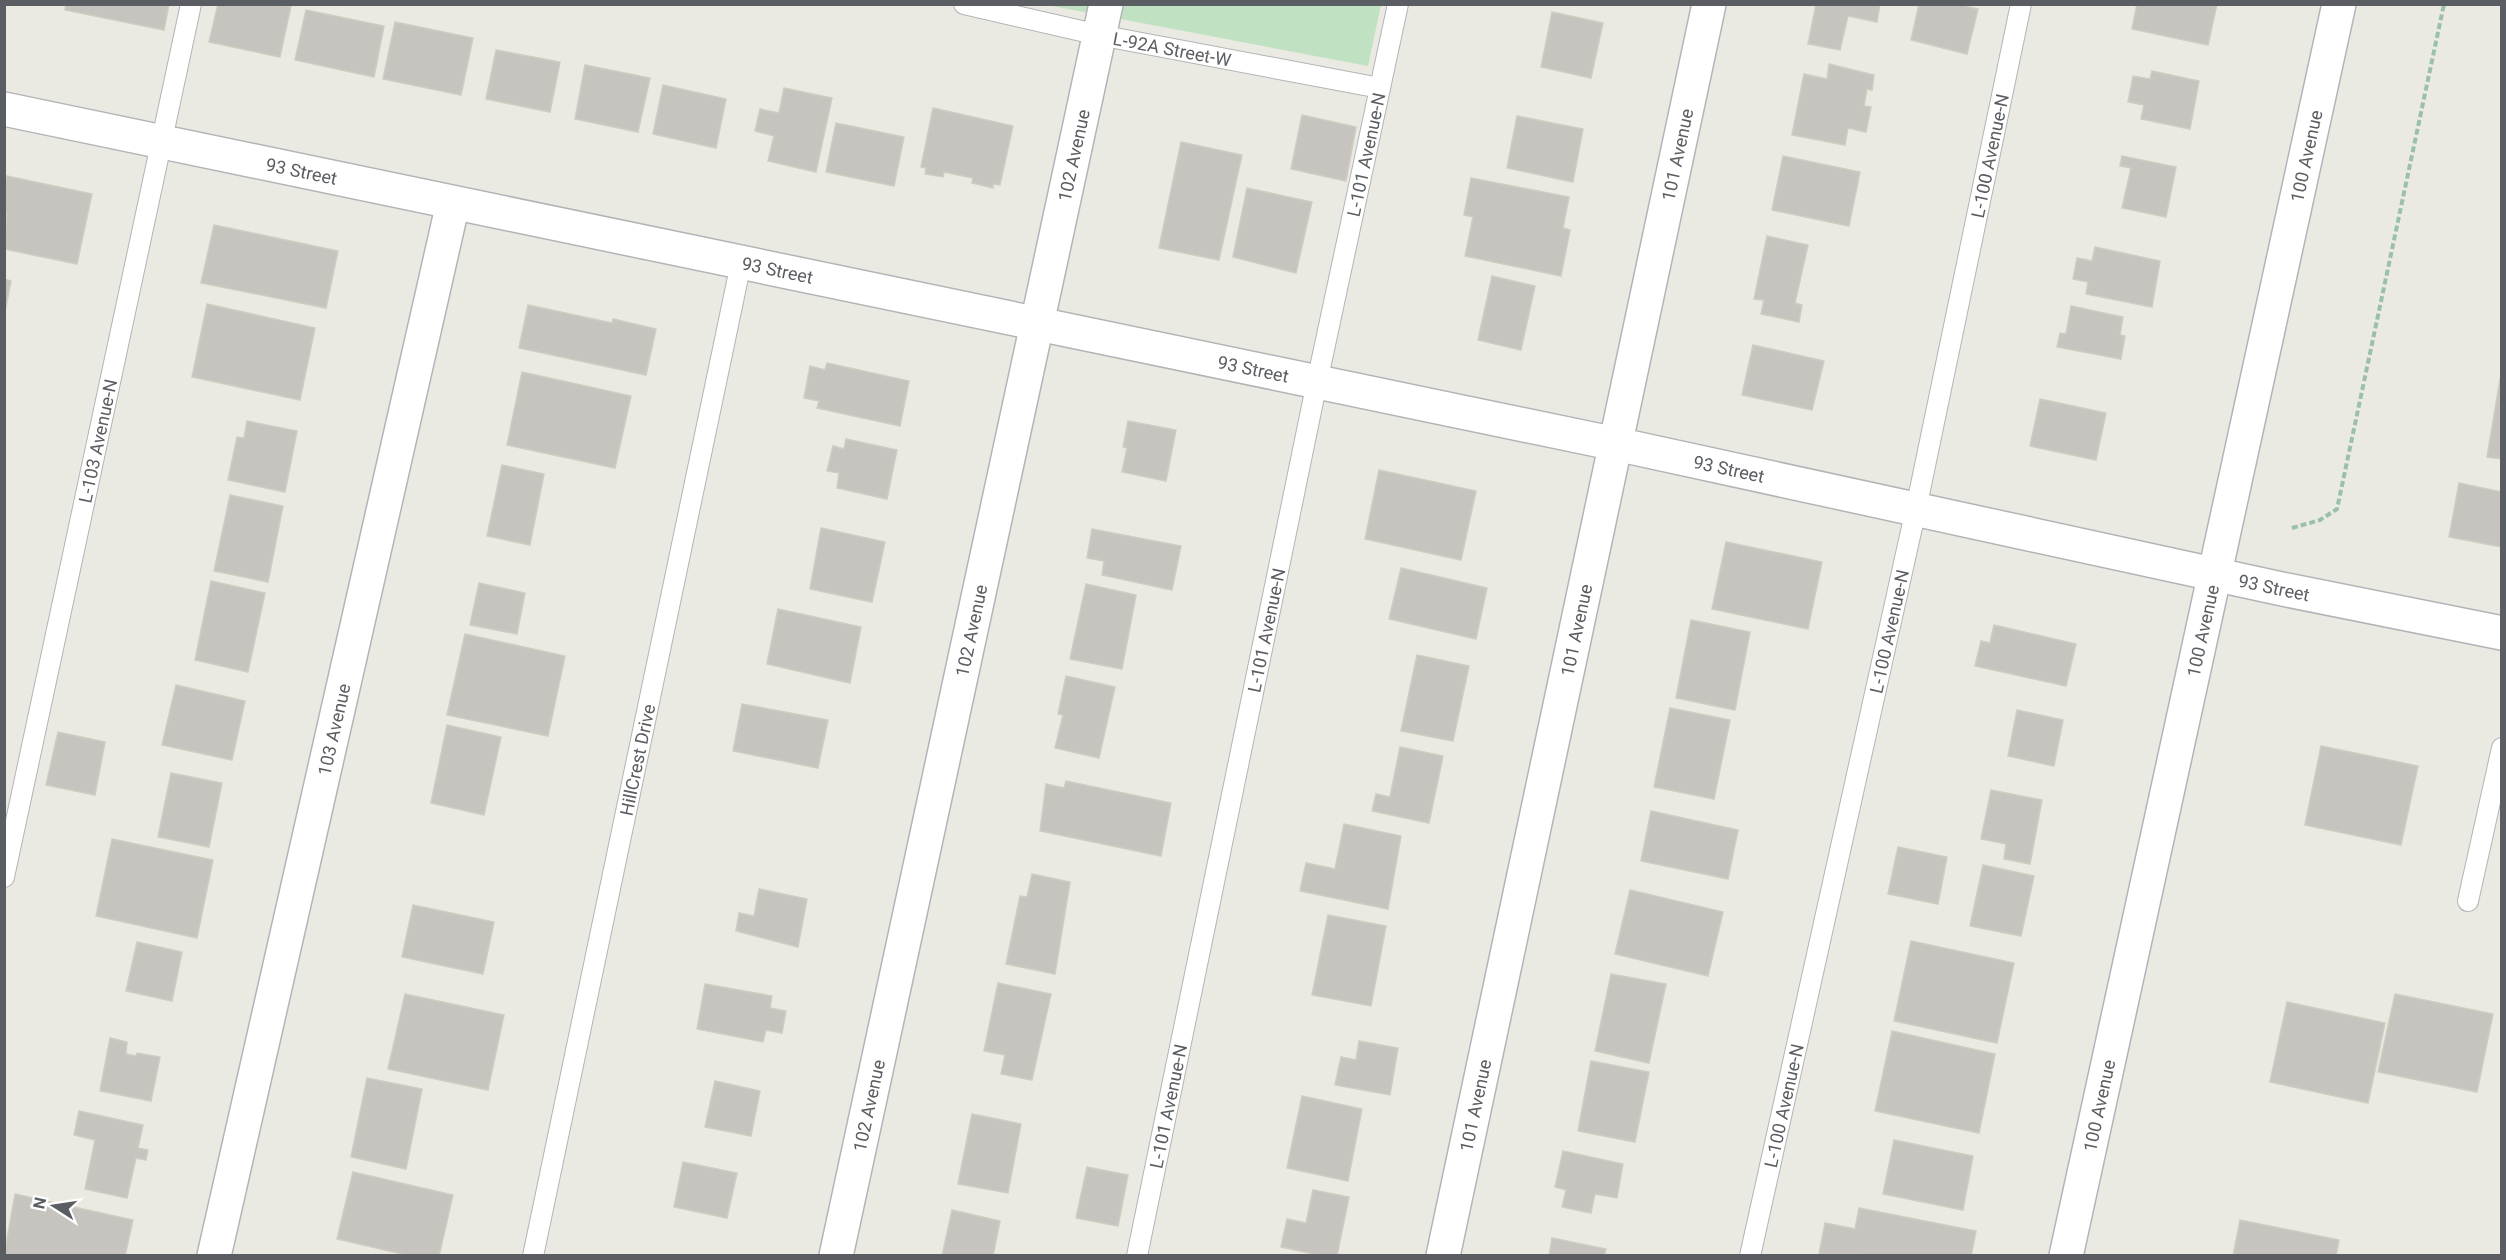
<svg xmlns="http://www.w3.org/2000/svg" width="2506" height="1260" font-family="Roboto,sans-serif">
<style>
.green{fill:#c1e1c3}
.building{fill:#c7c4bf;stroke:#cfccc1;stroke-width:1.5}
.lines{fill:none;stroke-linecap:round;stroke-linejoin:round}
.service-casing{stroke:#b2b4b8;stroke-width:22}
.minor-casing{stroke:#b2b4b8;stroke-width:36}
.tertiary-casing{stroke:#b2b4b8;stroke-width:36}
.secondary-casing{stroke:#b1b4b8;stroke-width:36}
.path{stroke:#9ac1a8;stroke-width:4;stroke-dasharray:6 3;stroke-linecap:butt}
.service{stroke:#fff;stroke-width:20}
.minor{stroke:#fff;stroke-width:33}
.tertiary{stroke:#fff;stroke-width:33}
.secondary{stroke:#fff;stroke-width:33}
.labels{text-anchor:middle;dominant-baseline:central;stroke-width:6;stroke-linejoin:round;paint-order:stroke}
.street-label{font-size:18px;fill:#5a5d61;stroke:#fff}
</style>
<rect width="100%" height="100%" fill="#ebeae2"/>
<path class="green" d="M1047,5H1381L1368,66Z"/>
<g class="building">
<path d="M66,4H169L164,30L65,10Z"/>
<path d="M218,4L291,6L280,57L209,42Z"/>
<path d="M1816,4H1880L1877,22L1848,16L1840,50L1808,44Z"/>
<path d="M1919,4H1957L1978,9L1967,54L1911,40Z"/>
<path d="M2137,4H2217L2208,45L2132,29Z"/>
<path d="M306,10L384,26L374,77L295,60Z"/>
<path d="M1552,12L1603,23L1591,78L1541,67Z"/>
<path d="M395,22L473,38L461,95L383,79Z"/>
<path d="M496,50L560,62L550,112L486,99Z"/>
<path d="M1829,64L1874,75L1872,90L1867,89L1864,106L1871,107L1866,132L1848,128L1845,145L1792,135L1804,74L1827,79Z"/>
<path d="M585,65L650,78L638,132L575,119Z"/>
<path d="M2152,71L2199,81L2190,129L2141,119L2144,105L2128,102L2133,76L2150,79Z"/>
<path d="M663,85L726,99L716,148L653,134Z"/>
<path d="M784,88L832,98L816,172L768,161L774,136L755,131L760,109L779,113Z"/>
<path d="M933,108L1013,126L1000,185L993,184V188L972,183L973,178L944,172L943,177L925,174L926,168L921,167Z"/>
<path d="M1302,115L1356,127L1346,181L1291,169Z"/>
<path d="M1517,116L1583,129L1573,182L1507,168Z"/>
<path d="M836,123L904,137L894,186L826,172Z"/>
<path d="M1181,142L1242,155L1219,260L1159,248Z"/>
<path d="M1783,156L1860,172L1849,226L1772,210Z"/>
<path d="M2122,156L2176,167L2166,217L2122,208L2131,168L2120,166Z"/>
<path d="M7,176L92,194L77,264L4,249L7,213L4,212V192Z"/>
<path d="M1471,178L1569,197L1563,228L1570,230L1561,276L1465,256L1473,217L1464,215Z"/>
<path d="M1247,188L1312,202L1296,273L1233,257Z"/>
<path d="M214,225L338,251L326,308L201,283Z"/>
<path d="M1767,236L1808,245L1795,303L1802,305L1799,322L1761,314L1764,300L1754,299Z"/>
<path d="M2095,247L2160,261L2152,307L2086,294L2088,282L2073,279L2077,258L2092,261Z"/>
<path d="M1492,276L1535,286L1521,350L1478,340Z"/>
<path d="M4,279L11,281L4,317Z"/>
<path d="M207,304L315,328L300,400L192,377Z"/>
<path d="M528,305L612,323L613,319L656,329L646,375L519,348Z"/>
<path d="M2071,306L2123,317L2120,335L2125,336L2121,359L2057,347L2060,333L2066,334Z"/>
<path d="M1753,345L1824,361L1812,410L1742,395Z"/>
<path d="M827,363L909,381L900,426L817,408L819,401L804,398L810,366L825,370Z"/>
<path d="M522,372L631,396L615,468L507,445Z"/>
<path d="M2500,379H2502V459L2487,457Z"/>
<path d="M2040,399L2106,413L2096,460L2030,446Z"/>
<path d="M247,421L297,431L285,492L228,480L237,437L244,438Z"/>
<path d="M1128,421L1176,430L1166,481L1122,472L1127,448L1123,447Z"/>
<path d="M846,439L897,450L887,499L837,488L839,473L827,471L833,446L844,449Z"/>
<path d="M502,465L544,474L530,545L487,536Z"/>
<path d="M1379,470L1476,491L1461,560L1365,539Z"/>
<path d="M2459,483L2502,492V547L2449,537Z"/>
<path d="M230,495L283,506L268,582L214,571Z"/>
<path d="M821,528L885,542L872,602L810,589Z"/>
<path d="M1092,529L1181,546L1172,590L1102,575L1104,561L1087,558Z"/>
<path d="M1726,542L1822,562L1808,629L1712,609Z"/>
<path d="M1401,568L1487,588L1476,639L1389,619Z"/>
<path d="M211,581L265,593L248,672L195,660Z"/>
<path d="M479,583L525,593L517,634L470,625Z"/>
<path d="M1086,584L1136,595L1122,669L1070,659Z"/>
<path d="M778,609L861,627L850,683L767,664Z"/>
<path d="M1691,620L1750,632L1735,710L1676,698Z"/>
<path d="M1994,625L2076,644L2066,686L1975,666L1981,641L1990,643Z"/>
<path d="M465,634L565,656L548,736L447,715Z"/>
<path d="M1417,655L1469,666L1453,741L1401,731Z"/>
<path d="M1066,676L1115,687L1099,758L1055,748L1063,715L1058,714Z"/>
<path d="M176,685L245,701L232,760L162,745Z"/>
<path d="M742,704L828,720L818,768L733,751Z"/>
<path d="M1670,708L1730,720L1714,799L1654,787Z"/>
<path d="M2017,710L2063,720L2054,766L2008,756Z"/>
<path d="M447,725L501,737L484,815L431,803Z"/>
<path d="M58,732L105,742L95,795L46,785Z"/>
<path d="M2321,746L2418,766L2401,845L2305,825Z"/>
<path d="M1400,747L1443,756L1429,823L1372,811L1376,794L1390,797Z"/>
<path d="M171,773L222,783L209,847L158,837Z"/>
<path d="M1066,781L1171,803L1161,856L1040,831L1046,784L1064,788Z"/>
<path d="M1991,790L2042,800L2030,864L2004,859L2006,844L1981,839Z"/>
<path d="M1651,811L1738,830L1728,879L1641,861Z"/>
<path d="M1344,824L1401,836L1388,909L1300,891L1306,863L1335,869Z"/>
<path d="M112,839L213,860L197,938L96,916Z"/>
<path d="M1898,847L1947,857L1938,904L1888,894Z"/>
<path d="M1983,865L2034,876L2021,936L1970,926Z"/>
<path d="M1032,874L1070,882L1055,974L1006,964L1020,896L1027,897Z"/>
<path d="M759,889L807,899L798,947L736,931L739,913L754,916Z"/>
<path d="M1630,890L1723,912L1708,976L1615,954Z"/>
<path d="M413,905L494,922L483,974L402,957Z"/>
<path d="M1328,915L1386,926L1371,1006L1312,995Z"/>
<path d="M1911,941L2014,963L1997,1043L1894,1021Z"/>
<path d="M137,942L182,952L172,1001L126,991Z"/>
<path d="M1611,974L1666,984L1649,1063L1595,1051Z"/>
<path d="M998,983L1051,994L1032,1080L1001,1074L1005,1055L984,1051Z"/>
<path d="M705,984L772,996L770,1008L786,1011L782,1033L766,1030L763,1042L697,1029Z"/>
<path d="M405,994L504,1015L488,1090L388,1069Z"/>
<path d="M2395,994L2493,1014L2477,1092L2378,1072Z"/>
<path d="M2287,1002L2385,1023L2368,1103L2270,1082Z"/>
<path d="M1892,1031L1995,1054L1979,1133L1875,1111Z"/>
<path d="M110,1038L127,1042L126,1054L136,1056L137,1053L160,1057L151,1101L100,1091Z"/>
<path d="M1359,1041L1398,1048L1390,1095L1335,1085L1341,1057L1356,1060Z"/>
<path d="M1591,1061L1649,1072L1635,1142L1578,1131Z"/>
<path d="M367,1078L422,1089L406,1169L351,1157Z"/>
<path d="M715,1081L760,1091L751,1136L705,1127Z"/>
<path d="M1302,1096L1362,1109L1348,1181L1287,1168Z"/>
<path d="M79,1111L143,1125L138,1148L148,1150L146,1160L136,1158L127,1198L85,1189L95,1140L74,1135Z"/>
<path d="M972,1114L1021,1124L1008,1193L958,1184Z"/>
<path d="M1894,1140L1973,1156L1963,1210L1883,1194Z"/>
<path d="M1563,1151L1623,1164L1617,1198L1595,1194L1591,1213L1562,1207L1566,1190L1555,1187Z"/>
<path d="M683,1162L737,1173L727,1218L674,1207Z"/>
<path d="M1087,1167L1128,1175L1118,1226L1076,1218Z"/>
<path d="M353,1172L453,1195L439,1256H411L337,1239Z"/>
<path d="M1313,1190L1349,1197L1337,1256H1323L1281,1247L1287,1219L1306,1223Z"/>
<path d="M15,1194L133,1220L125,1256H4Z"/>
<path d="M1859,1208L1976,1231L1971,1256L1819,1254L1825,1223L1855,1229Z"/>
<path d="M952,1210L1000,1221L993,1256H942Z"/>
<path d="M2240,1220L2339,1240L2336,1256H2233Z"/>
<path d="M1552,1238L1606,1249L1604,1256H1549Z"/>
</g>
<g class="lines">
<defs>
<g id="service">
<path id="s1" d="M964,4L1099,35L1380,88"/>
<path id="s2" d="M4,877L191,4"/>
<path d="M2468,901L2502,748"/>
<path id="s3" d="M533,1256L741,263"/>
<path id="s4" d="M1137,1256L1317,382L1398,4"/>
<path id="s5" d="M1750,1256L1916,509L2021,4"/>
</g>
<g id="minor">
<path id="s6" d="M214,1256L453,203"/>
<path id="s7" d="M836,1256L1106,4"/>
<path id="s8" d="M1443,1256L1709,4"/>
</g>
<g id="tertiary">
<path id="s9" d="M4,109L1616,444L2282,589L2502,633"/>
</g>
<g id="secondary">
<path id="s10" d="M2066,1256L2339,4"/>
</g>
</defs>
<use href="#service" class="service-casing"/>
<use href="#minor" class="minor-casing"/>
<use href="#tertiary" class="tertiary-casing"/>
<use href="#secondary" class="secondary-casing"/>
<path class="path" d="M2292,528L2320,520L2337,509L2444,4"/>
<use href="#service" class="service"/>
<use href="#minor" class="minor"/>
<use href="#tertiary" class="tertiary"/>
<use href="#secondary" class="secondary"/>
</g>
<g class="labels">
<g class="street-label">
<text stroke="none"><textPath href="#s1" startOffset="213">L-92A Street-W</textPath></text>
<text stroke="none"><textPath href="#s4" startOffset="1125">L-101 Avenue-N</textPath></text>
<text stroke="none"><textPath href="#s7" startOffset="1126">102 Avenue</textPath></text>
<text stroke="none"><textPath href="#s8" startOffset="1126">101 Avenue</textPath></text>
<text stroke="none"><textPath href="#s5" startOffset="1126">L-100 Avenue-N</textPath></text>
<text stroke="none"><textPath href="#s10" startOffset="1126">100 Avenue</textPath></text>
<text stroke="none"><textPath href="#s9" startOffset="304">93 Street</textPath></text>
<text stroke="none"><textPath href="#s9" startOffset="790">93 Street</textPath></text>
<text stroke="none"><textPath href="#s9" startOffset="1276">93 Street</textPath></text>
<text stroke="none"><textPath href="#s2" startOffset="446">L-103 Avenue-N</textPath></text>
<text stroke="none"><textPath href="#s9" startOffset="1762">93 Street</textPath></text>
<text stroke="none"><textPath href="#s9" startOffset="2320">93 Street</textPath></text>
<text stroke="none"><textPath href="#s7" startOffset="640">102 Avenue</textPath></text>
<text stroke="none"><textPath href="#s4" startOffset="639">L-101 Avenue-N</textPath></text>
<text stroke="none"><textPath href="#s8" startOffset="640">101 Avenue</textPath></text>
<text stroke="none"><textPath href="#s10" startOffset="640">100 Avenue</textPath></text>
<text stroke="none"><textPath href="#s5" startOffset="640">L-100 Avenue-N</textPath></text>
<text stroke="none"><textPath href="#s6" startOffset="540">103 Avenue</textPath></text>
<text stroke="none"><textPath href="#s3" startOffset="507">HillCrest Drive</textPath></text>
<text stroke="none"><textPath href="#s7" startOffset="154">102 Avenue</textPath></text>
<text stroke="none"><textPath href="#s8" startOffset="154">101 Avenue</textPath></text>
<text stroke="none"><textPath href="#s5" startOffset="154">L-100 Avenue-N</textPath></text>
<text stroke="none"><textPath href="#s10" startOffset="154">100 Avenue</textPath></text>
<text stroke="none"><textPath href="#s4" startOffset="153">L-101 Avenue-N</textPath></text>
</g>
</g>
<rect width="2506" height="1260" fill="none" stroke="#5a5d61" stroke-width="12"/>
<g transform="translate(54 1206) rotate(282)" stroke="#ffffff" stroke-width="4.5" paint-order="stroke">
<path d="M0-4.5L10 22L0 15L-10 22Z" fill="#5a5d61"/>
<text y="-9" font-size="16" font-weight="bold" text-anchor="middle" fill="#5a5d61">N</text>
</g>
</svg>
